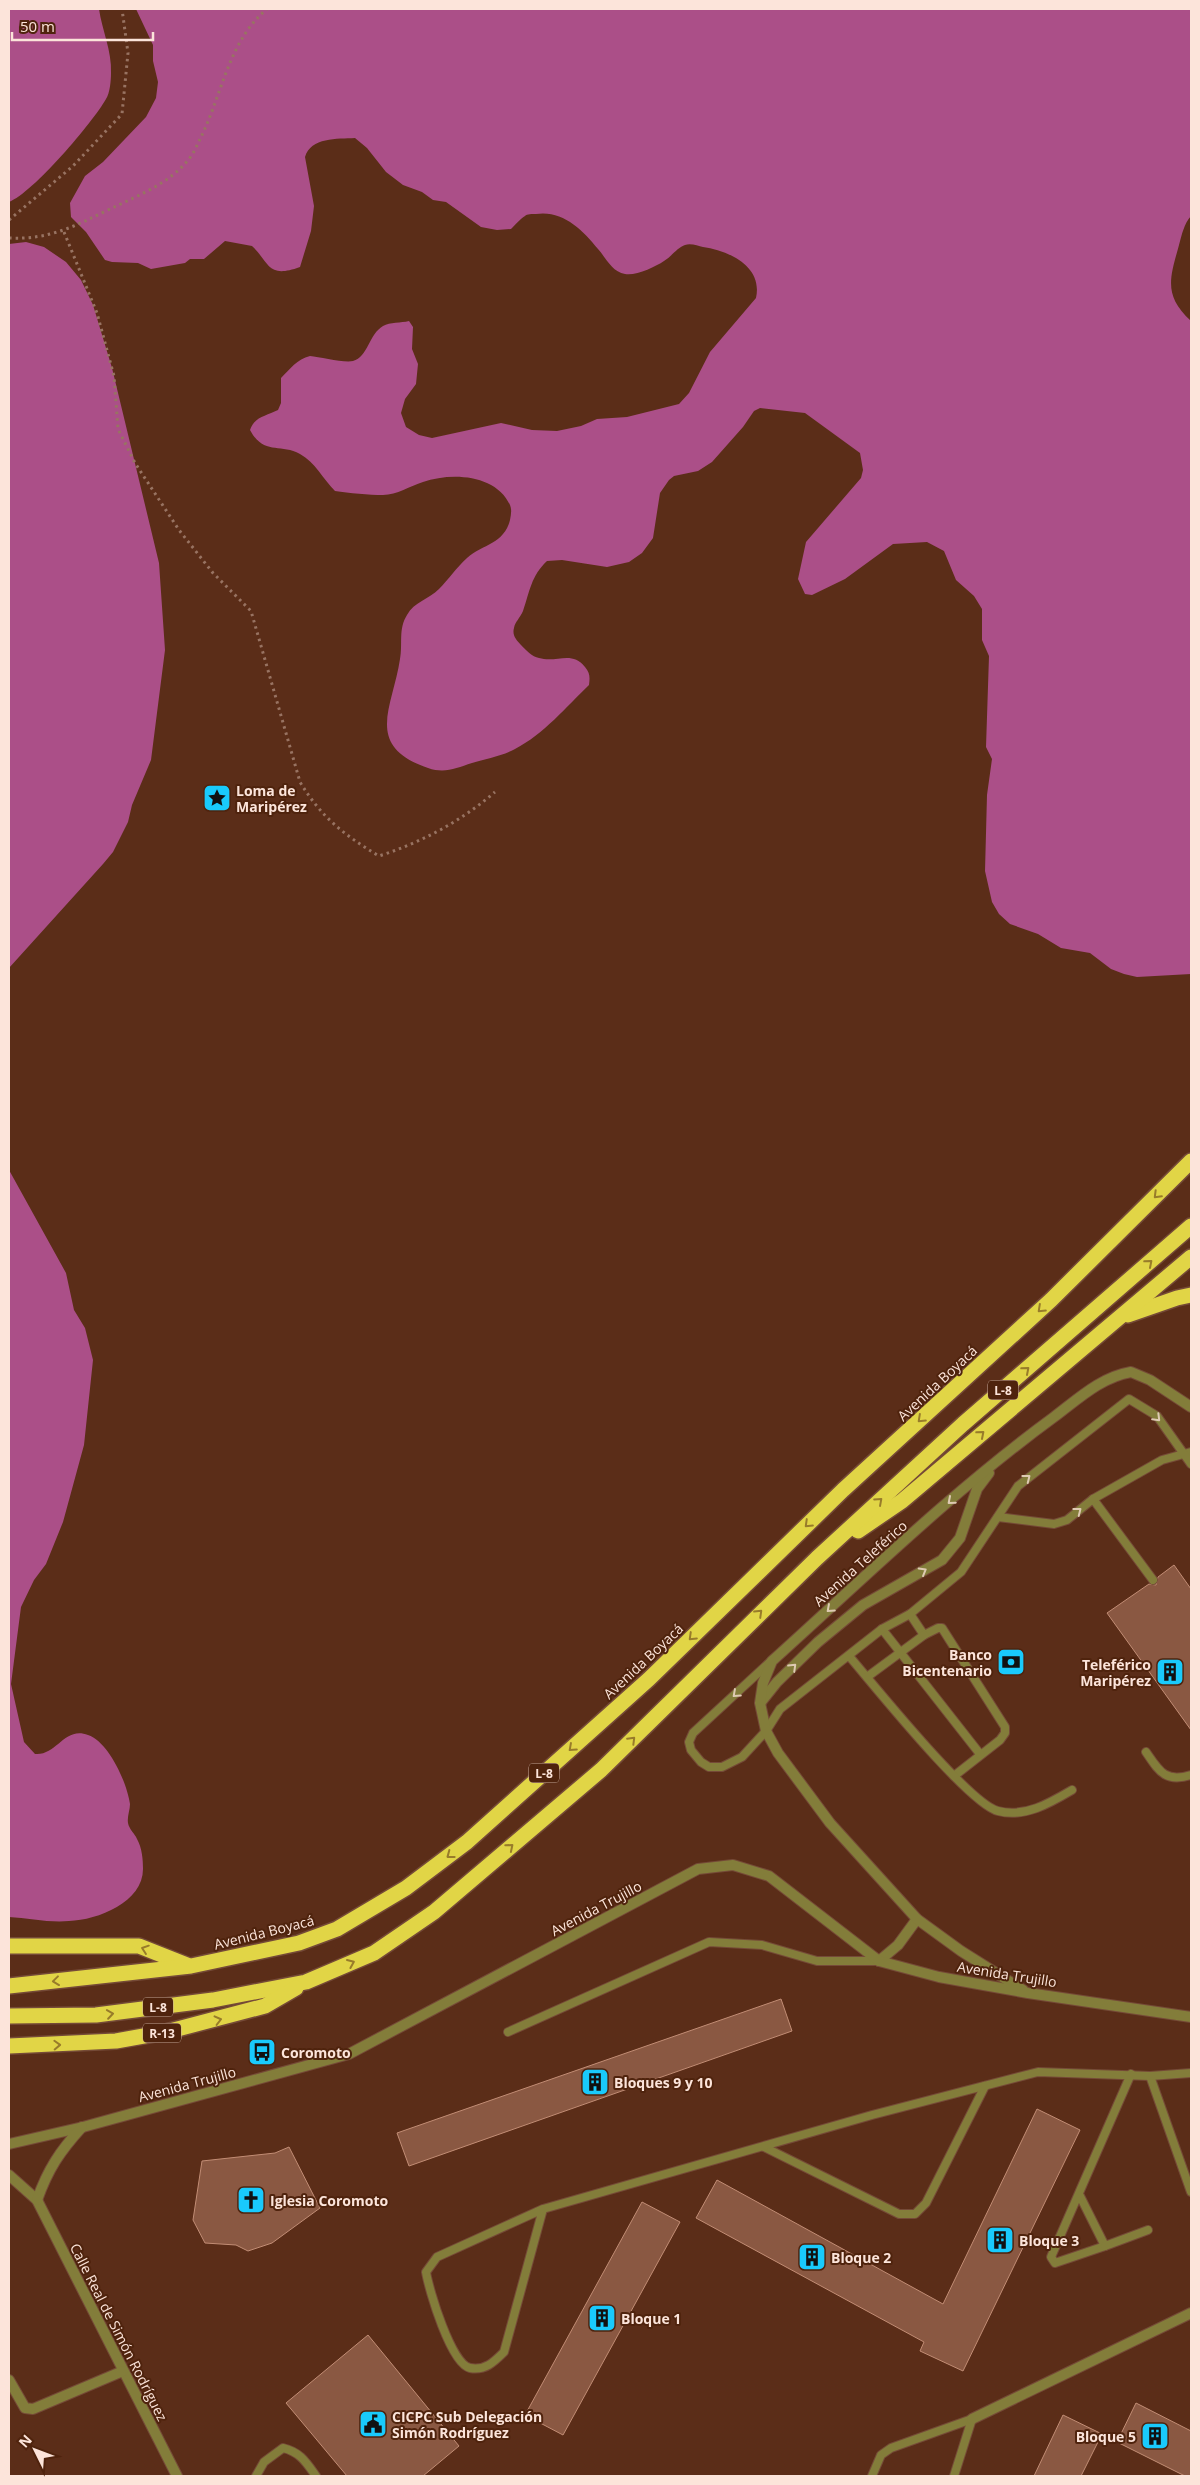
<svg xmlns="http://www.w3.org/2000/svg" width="1200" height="2485" font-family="'Open Sans',sans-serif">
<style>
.forest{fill:#ab4f88}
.building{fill:#8a5842;stroke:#c28d75}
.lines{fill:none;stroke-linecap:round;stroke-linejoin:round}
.service-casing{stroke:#754a37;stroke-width:10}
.minor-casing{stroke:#754a37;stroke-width:12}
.motorway-casing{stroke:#754a37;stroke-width:18}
.path{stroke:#987362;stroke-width:3;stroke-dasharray:2.5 4;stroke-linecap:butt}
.service{stroke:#837d3a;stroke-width:8}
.minor{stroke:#837d3a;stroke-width:10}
.motorway{stroke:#e1d546;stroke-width:15}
.oneway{stroke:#987c2a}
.oneway2{stroke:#decab2}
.labels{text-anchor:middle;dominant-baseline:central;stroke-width:4;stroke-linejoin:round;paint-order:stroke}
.shield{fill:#4f230d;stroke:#c8aa9c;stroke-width:1}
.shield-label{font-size:12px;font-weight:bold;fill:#fce4da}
.poi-label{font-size:14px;font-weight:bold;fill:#fce4da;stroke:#4f230d;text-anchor:start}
.street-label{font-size:14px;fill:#fce4da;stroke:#4f230d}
</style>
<rect width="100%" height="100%" fill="#5b2d18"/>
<g class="forest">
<path d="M9,9H99C102,30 112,51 111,73C111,80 110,93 106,99C93,122 33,193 9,202Z"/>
<path d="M136,9H1191V216C1184,224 1182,234 1179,245C1170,278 1163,295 1191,321V974L1137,977L1124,974L1111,969L1090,953L1061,948L1038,934L1010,924L999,914L992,902L985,871L987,795L992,759L986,747L989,656L982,640V609L974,596L956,580L944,551L927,542L893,544L845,579L812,595L805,594L798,579L806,542L861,478L863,470L860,453L805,413L760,408L754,411L743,427L712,462L698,471L674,476L669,480L660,493L653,538L642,553L629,562L607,567L562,560L547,561C531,576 530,591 523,611C520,618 515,622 514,628C512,635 516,640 521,645C526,650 532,657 539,658C557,663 572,650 585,667C590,673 590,677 589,685C566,707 544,734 515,749C502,756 485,759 472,763C456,768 445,774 428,768C363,746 393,707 400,659C403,644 398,629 407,615C414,602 429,599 439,589C449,579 456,568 467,558C483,544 504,544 510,520C511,515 512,510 510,505C496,474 451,472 423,482C410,486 397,495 383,495C369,495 349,493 335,491C323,479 315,462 300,454C280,443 264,456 250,430C254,417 266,416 278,410L281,403V378C290,369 297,359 310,356C320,357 344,363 353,361C368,357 369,334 383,326C390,322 401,323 409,321L413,327L412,349L418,364L416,384L405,399L401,413L406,427L419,435L432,438L501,423L532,430L557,431L581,426L597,419L627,417L679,404L689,393L710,352L756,298C763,266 729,251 703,247C698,246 691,243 685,245C678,247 671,257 664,261C655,267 636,276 625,274C612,272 606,258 598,249C582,229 562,210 536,214C532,214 527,214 525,216C520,219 515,225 511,229L497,230L481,227L446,202L433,200L422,192L403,185L386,172L367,148L355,138C337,139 311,137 305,157L314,206L311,231L300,267C267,279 270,263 252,246L225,241L204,259H190L185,263L151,269L138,263L112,262L105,260L86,232L71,217L70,203L85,176L103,162L146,117L156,98L158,82L153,61V45Z"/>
<path d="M26,242L44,247L66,262L81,280L93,305L112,368L159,563L165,650L151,760L132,805L128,822L113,852L103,864L9,968V244Z"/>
<path d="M9,1170L66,1273L74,1310L85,1328L93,1360L84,1445L63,1522L46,1564L34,1580L21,1607L11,1684L24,1742L35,1754C57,1756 64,1726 88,1735C109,1742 127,1783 130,1804C130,1810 127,1817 128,1823C129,1829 135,1834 137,1839C142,1848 143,1859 143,1869C143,1902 98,1920 69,1921C50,1923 28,1918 9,1917Z"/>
</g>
<g class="building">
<path d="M1174,1565L1191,1589V1730L1107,1613L1149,1584L1156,1585L1158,1577Z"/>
<path d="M781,1999L792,2031L409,2166L397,2133Z"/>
<path d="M1037,2109L1080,2130L963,2371L920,2351L924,2342L696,2218L717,2180L943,2304Z"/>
<path d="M289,2147L320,2208L272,2243L248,2251L236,2245L205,2243L193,2220L202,2161L275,2153Z"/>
<path d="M642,2202L680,2222L563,2435L525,2415Z"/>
<path d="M368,2335L459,2446L423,2476H347L286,2403Z"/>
<path d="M1136,2403L1191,2431V2476H1185L1117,2442Z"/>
<path d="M1063,2415L1102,2434L1081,2476H1034Z"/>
</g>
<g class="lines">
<defs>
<g id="service">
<path d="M1093,1499L1153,1580"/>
<path d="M998,1517L1054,1524L1067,1520L1093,1499L1162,1460L1191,1452"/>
<path d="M910,1614L924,1635L938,1628H942L1005,1727V1733L1000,1740L954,1776"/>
<path d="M882,1629L980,1754"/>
<path d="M849,1656C873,1684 969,1804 998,1811C1025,1818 1050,1803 1072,1790"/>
<path d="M770,1662L693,1733L689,1742L691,1750L701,1762L709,1767H722L742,1757L766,1731L780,1709L882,1629L910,1614L961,1572L1018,1486L1129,1399L1157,1416L1191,1464"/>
<path d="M867,1677L924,1635"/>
<path d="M1146,1752C1159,1771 1165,1783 1191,1775"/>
<path d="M508,2032L709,1942L762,1945L817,1961H879"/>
<path d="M1150,2076L1191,2192"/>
<path d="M764,2147L899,2214H915L926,2203L985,2086"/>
<path d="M1080,2196L1105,2246L1055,2263L1051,2257L1131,2074"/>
<path d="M543,2209L504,2352C494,2362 485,2371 470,2368C451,2364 429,2290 426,2272L437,2257L543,2209L872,2115L1038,2072L1150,2076L1191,2073"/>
<path d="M1105,2246L1148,2230"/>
<path d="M256,2476L264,2462L283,2448C300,2452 306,2462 316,2476"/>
<path d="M872,2476L881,2455L891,2448L972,2419"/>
<path d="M954,2476L972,2419"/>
</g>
<g id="minor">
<path d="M761,1702L777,1682L818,1642L863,1605L942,1560L960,1538L977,1489L989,1473"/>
<path d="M879,1961L898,1945L917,1919"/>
<path d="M1023,1990L961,1951L917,1919L830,1823L778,1753L766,1731L760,1703L763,1683L772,1661C864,1578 954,1490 1054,1417C1078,1399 1101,1377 1131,1372L1150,1380L1191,1407"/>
<path d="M9,2144L83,2127L349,2054L698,1869L733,1865L769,1876L879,1961L939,1977L1028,1993L1191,2017"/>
<path d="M9,2175L37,2200L177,2476"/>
<path d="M37,2200C48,2169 60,2151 82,2127"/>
<path d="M9,2380L25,2408L33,2409L123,2371"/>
<path d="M972,2419L1191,2313"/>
</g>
<g id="motorway">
<path d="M1128,1315L1177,1298L1191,1295"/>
<path d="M858,1531L902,1501L1191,1257"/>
<path d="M9,1946H139L187,1965"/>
<path d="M9,1986L191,1966L299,1943L337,1929L406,1888L467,1842L649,1679L843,1490L1051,1300L1191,1161"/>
<path d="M9,2016L96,2015L213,2000L306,1982L374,1953L434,1912L601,1770L817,1558L963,1424L1191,1226"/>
<path d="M9,2046L116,2041L166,2032L265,2006L296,1988"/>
</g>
</defs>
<use href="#service" class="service-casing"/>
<use href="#minor" class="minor-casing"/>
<use href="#motorway" class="motorway-casing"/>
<g class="path">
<path d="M9,220L73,166L122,114L128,53L122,9"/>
<path d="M64,232L97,313L114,376L118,429L135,463L179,530L213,573L251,611L300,782C321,817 344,835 379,856C422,842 460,822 495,792"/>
<path d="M9,238C49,240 75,226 110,209C137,196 169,184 189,159C194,153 197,145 200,139C222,96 228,41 267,9"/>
</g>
<use href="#service" class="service"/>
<use href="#minor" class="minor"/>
<use href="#motorway" class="motorway"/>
</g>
<defs><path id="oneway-chevron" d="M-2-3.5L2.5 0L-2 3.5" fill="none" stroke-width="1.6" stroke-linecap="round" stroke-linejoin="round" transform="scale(1.25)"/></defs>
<g class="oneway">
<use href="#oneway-chevron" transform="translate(1157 1195) rotate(135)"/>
<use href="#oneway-chevron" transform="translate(1149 1263) rotate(-41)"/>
<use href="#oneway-chevron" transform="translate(1041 1309) rotate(137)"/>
<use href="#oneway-chevron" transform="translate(1026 1370) rotate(-41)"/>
<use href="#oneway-chevron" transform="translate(921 1419) rotate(137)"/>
<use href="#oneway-chevron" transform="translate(981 1434) rotate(-41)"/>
<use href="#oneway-chevron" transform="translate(879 1501) rotate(-42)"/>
<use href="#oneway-chevron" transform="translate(808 1524) rotate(136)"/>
<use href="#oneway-chevron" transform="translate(759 1613) rotate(-44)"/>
<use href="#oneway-chevron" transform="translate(692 1637) rotate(136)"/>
<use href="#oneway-chevron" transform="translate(632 1740) rotate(-45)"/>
<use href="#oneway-chevron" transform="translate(572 1748) rotate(138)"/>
<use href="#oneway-chevron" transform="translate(510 1847) rotate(-40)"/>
<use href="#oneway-chevron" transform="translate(450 1855) rotate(143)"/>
<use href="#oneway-chevron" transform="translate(145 1949) rotate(-161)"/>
<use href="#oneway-chevron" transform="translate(351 1963) rotate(-23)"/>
<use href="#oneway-chevron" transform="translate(56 1981) rotate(173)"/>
<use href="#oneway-chevron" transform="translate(110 2014) rotate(-8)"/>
<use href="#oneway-chevron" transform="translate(218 2020) rotate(-14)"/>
<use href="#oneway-chevron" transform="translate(57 2045) rotate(-2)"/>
</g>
<g class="oneway2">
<use href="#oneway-chevron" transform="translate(1157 1418) rotate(45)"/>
<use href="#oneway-chevron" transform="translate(1027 1478) rotate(-38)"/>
<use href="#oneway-chevron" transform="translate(951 1501) rotate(139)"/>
<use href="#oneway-chevron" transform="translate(1078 1511) rotate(-38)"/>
<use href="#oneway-chevron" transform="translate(923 1571) rotate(-30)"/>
<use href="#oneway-chevron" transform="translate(830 1609) rotate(138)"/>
<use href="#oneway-chevron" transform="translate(793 1667) rotate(-44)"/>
<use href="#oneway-chevron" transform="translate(736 1694) rotate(138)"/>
</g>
<defs>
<symbol id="sight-square" viewBox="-11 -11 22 22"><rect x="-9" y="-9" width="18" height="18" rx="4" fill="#19cafc" stroke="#4f230d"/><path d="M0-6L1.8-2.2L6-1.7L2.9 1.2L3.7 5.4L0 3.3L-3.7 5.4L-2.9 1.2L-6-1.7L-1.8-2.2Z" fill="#111"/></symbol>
<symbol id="bank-square" viewBox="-11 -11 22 22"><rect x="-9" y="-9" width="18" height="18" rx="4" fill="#19cafc" stroke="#4f230d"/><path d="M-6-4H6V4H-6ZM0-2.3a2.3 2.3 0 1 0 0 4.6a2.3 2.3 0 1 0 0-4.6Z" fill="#111"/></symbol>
<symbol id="building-square" viewBox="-11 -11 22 22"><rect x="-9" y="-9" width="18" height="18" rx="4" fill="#19cafc" stroke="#4f230d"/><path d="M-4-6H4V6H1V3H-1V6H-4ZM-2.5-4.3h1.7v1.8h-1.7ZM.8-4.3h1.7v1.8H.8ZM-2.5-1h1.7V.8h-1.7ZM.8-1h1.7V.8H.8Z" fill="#111"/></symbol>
<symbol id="bus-square" viewBox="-11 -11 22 22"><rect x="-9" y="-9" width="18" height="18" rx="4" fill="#19cafc" stroke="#4f230d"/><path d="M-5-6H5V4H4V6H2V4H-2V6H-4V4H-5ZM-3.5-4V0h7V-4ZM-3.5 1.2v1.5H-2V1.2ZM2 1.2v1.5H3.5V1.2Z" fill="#111"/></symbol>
<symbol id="church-square" viewBox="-11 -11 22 22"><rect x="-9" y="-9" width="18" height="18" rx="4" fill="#19cafc" stroke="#4f230d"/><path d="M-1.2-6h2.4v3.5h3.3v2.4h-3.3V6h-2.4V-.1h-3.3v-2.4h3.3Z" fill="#111"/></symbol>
<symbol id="civic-square" viewBox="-11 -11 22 22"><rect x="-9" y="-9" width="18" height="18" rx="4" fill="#19cafc" stroke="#4f230d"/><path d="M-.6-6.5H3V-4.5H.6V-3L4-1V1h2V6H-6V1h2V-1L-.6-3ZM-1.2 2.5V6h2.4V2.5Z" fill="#111"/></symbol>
</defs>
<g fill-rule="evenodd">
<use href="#sight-square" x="201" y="782" width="32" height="32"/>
<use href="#bank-square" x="995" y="1646" width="32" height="32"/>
<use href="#building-square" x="1154" y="1656" width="32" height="32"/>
<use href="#bus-square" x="246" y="2036" width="32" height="32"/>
<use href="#building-square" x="579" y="2066" width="32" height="32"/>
<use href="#church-square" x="235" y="2184" width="32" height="32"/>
<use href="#building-square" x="984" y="2224" width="32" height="32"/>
<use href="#building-square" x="796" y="2241" width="32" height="32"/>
<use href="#building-square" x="586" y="2302" width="32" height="32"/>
<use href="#civic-square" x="357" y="2408" width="32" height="32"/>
<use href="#building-square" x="1139" y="2420" width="32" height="32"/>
</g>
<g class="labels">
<g class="shield">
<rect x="988" y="1380.5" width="30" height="19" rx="4"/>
<rect x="529" y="1763.5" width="30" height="19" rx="4"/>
<rect x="143" y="1997.5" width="30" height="19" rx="4"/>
<rect x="143" y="2023.5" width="38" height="19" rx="4"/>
</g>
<g class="shield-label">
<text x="1003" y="1390">L-8</text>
<text x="544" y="1773">L-8</text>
<text x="158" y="2007">L-8</text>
<text x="162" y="2033">R-13</text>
</g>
<g class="poi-label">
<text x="236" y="790">Loma de<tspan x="236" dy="16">Maripérez</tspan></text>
<text x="992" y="1654" text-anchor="end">Banco<tspan x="992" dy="16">Bicentenario</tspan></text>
<text x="1151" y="1664" text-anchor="end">Teleférico<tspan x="1151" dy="16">Maripérez</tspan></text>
<text x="281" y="2052">Coromoto</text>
<text x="614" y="2082">Bloques 9 y 10</text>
<text x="270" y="2200">Iglesia Coromoto</text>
<text x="1019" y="2240">Bloque 3</text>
<text x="831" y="2257">Bloque 2</text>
<text x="621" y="2318">Bloque 1</text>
<text x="392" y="2416">CICPC Sub Delegación<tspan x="392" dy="16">Simón Rodríguez</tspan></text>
<text x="1136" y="2436" text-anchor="end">Bloque 5</text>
</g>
<g class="street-label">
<text transform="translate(937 1383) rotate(-43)">Avenida Boyacá</text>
<text transform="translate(860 1563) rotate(-42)">Avenida Teleférico</text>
<text transform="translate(643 1661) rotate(-43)">Avenida Boyacá</text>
<text transform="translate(596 1908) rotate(-28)">Avenida Trujillo</text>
<text transform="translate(264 1932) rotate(-14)">Avenida Boyacá</text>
<text transform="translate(1007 1974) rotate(9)">Avenida Trujillo</text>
<text transform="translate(187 2084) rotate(-15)">Avenida Trujillo</text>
<text transform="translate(119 2332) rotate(63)">Calle Real de Simón Rodríguez</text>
</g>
</g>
<rect width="1200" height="2485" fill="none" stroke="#fce4da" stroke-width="20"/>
<g transform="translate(35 2450) rotate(312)" stroke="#4f230d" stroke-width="4" paint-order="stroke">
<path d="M0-4L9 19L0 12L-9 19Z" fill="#fce4da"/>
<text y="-8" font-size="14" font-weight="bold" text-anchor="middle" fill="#fce4da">N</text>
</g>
<path d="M12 32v8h141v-8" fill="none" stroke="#fce4da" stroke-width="2.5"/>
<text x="20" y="32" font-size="15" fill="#fce4da" stroke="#4f230d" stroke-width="4" paint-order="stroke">50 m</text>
</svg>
